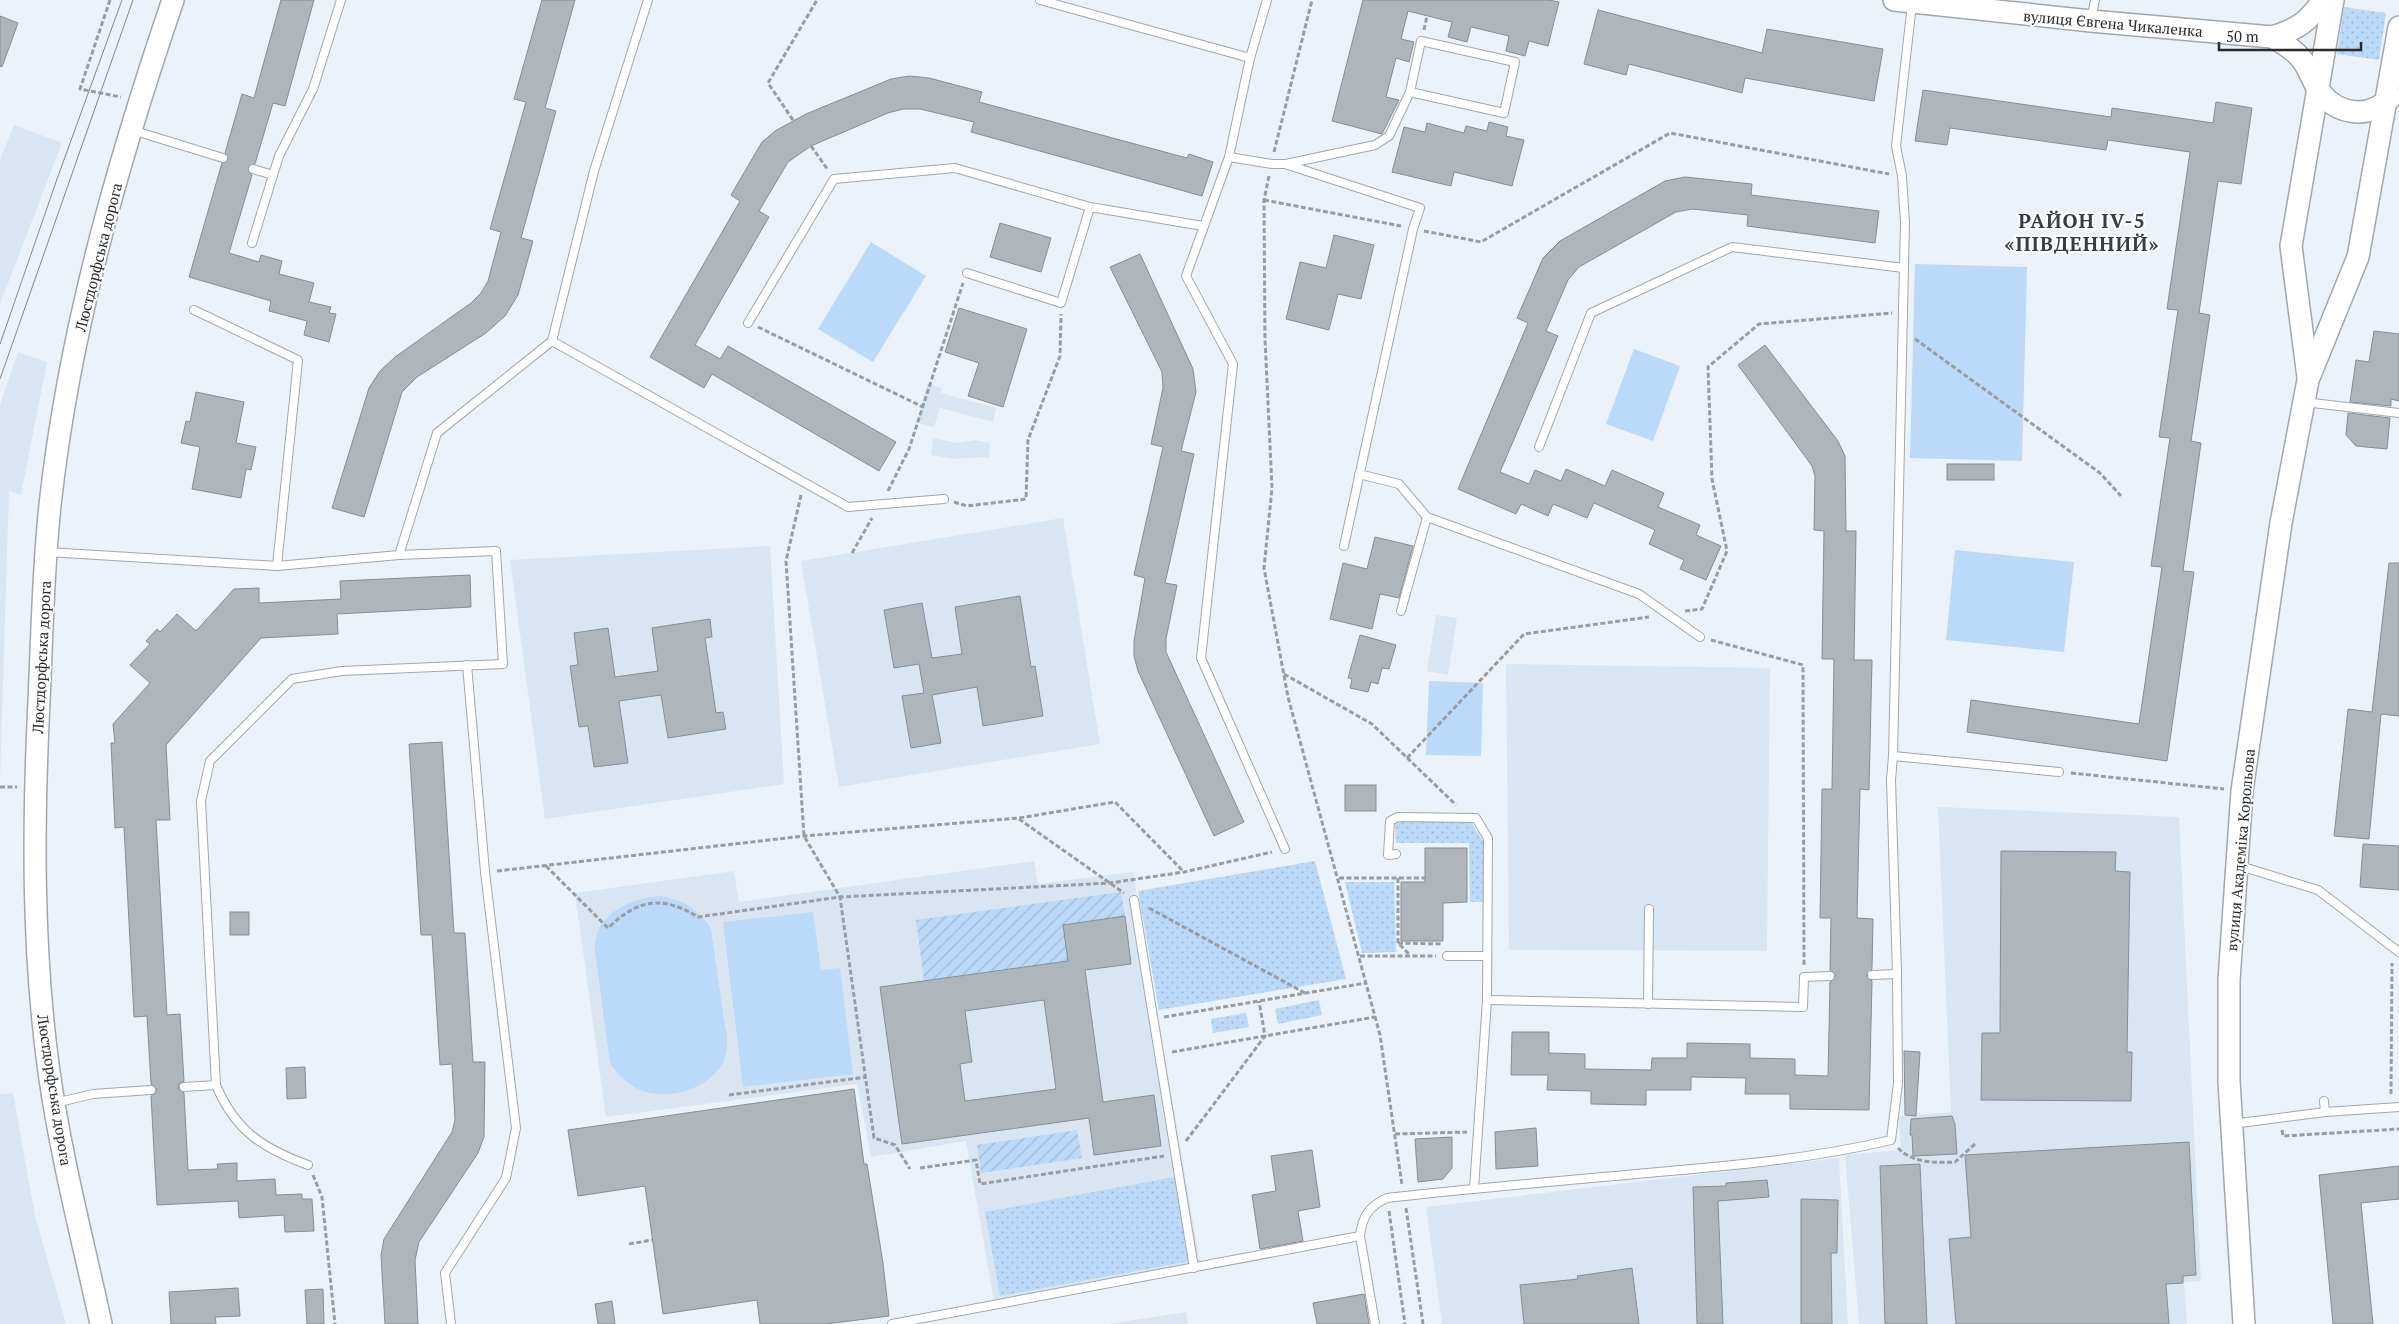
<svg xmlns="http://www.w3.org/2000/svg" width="2399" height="1324" font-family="'PT Serif',serif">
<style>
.built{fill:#d9e6f2}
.grass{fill:url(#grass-dots)}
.garden{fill:url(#garden-furrows)}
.pitch{fill:#bbd9f8}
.building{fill:#aeb5bb;stroke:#878d93;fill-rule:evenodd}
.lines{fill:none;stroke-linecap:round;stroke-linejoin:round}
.lane-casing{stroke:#a1a7ad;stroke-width:10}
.secondary-casing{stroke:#a1a7ad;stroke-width:24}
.path{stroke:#989da2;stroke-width:3;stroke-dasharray:5 2.5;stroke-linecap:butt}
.lane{stroke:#fff;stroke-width:8}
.secondary{stroke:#fff;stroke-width:21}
.tram{stroke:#82878c;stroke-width:1}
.labels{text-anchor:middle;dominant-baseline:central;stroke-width:4;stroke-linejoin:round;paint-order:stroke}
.street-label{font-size:15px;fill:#282a2d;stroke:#fefefe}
.district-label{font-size:20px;font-weight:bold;letter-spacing:1px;fill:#383d43;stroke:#fefefe}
</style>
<defs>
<pattern id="grass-dots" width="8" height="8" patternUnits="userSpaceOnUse" patternTransform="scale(1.25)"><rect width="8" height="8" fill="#bbd9f8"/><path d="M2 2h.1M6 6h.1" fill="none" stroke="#a1bad5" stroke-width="1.8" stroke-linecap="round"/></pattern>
<pattern id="garden-furrows" width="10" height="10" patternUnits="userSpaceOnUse" patternTransform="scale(1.25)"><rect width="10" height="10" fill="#bbd9f8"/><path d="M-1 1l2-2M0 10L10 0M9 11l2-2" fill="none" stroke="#a1bad5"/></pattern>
</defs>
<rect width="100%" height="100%" fill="#ebf2f9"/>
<g class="built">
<path d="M14,125L62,143L0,304V160Z"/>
<path d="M18,352L47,362L21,495L9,491L0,781V405Z"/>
<path d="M927,384L942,388L941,393L996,408L993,422L940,408L934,427L917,423Z"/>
<path d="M933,438L957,443L976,440L990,443L989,458L977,457L957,459L931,455Z"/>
<path d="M1063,518L1100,744L839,787L801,561Z"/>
<path d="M770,546L784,784L545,819L510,560Z"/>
<path d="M1436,615L1457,618L1448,675L1427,671Z"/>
<path d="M1506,664L1770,668L1767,951L1509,950Z"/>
<path d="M1938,807L2179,817L2201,1281L2184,1282L2187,1324H1859L1845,1155L1901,1150L1899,1116L1951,1112Z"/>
<path d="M1034,861L1038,884L1133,872L1200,1262L994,1301L966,1141L871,1157L857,1084L606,1117L575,893L734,871L739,902Z"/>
<path d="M13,1093L35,1216L66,1324H0V1094Z"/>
<path d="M1839,1158L1848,1324H1442L1426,1207Z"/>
<path d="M1186,1312L1188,1324H1109Z"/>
</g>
<g class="grass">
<path d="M2344,7L2386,13L2379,60L2337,54Z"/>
<path d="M1401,822H1471L1484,842L1483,902H1470L1469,843H1396L1395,824Z"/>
<path d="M1315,861L1346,979L1159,1010L1138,891Z"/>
<path d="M1345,882H1394L1396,952L1362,953Z"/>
<path d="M1319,1000L1322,1015L1278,1024L1275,1009Z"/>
<path d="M1246,1013L1249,1027L1213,1033L1211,1019Z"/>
<path d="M1175,1177L1190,1261L1000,1296L985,1212Z"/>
</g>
<g class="garden">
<path d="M1121,892L1125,916L1063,925L1068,961L924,981L916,920Z"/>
<path d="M1077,1130L1082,1158L981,1173L977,1145Z"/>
</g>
<g class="pitch">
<path d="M871,242L926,276L873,362L818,329Z"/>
<path d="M1915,264L2027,267L2022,461L1910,458Z"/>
<path d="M1634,349L1680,366L1653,441L1606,424Z"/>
<path d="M1955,550L2074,562L2064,652L1946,640Z"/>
<path d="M1429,681L1483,683L1481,756L1426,755Z"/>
<path d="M660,896C683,900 698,908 711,929C715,957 719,984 723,1012C724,1023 728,1035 727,1046C726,1076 693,1093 667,1094C641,1095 624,1084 610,1063L595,951C592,916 629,898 660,896Z"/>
<path d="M813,912L821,970L840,968L853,1074L743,1087L723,922Z"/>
</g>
<g class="building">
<path d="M281,0H314L285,106L273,103L255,164L248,167L249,172L252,175L229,253L259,262L261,255L282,261L279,274L314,283L309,302L331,307L329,313L336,314L329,342L304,335L307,321L269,311L271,301L189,277L222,163L228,159L225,153L242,94L254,98Z"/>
<path d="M542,0H575L545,108L556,111L521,238L533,241L518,295L505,316L486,333L417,377L402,392L364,517L332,508L369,388L380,371L395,357L471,303L481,293L488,281L501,232L490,229L526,102L514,99Z"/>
<path d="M1363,0H1549L1559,2L1548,46L1529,41L1525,56L1506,51L1509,36L1471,27L1467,42L1448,37L1452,22L1408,11L1401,39L1414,42L1409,62L1396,58L1386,97L1399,100L1382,134L1332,121Z"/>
<path d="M1598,10L1762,53L1767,29L1883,49L1874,101L1745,78L1742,93L1629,64L1626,75L1584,64Z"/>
<path d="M0,16L18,23L2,67L0,66Z"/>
<path d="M909,76L929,78L982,92L979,102L1187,158L1189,154L1213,162L1202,196L971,132L974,122L920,109H903L888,113L811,146L788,162L759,211L769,217L695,345L720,359L728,346L896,442L879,471L712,374L704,388L650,357L740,201L731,195L762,142L775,131L806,114L891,79Z"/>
<path d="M1923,90L2111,117L2112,108L2213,123L2216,102L2252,108L2241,184L2218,181L2199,313L2210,315L2191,441L2201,443L2183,571L2194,572L2167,761L1967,732L1971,700L2139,724L2162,567L2151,566L2170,438L2159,437L2178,310L2167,309L2190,152L2108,140L2106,150L1950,128L1947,145L1915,141Z"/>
<path d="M1489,122L1508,127L1506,136L1524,140L1512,186L1454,172L1451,186L1392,172L1404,127L1425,132L1427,123L1464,133L1466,126L1487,131Z"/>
<path d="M1685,177L1752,184L1751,195L1879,211L1875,243L1747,226L1748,215L1692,209L1676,212L1579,267L1568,280L1546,331L1558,336L1500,472L1529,484L1535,470L1561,481L1566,469L1605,486L1612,470L1664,493L1658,507L1700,525L1696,535L1721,546L1706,580L1680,569L1684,560L1649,544L1655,530L1594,503L1587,518L1553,504L1548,516L1521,504L1516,514L1458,489L1528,323L1517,318L1543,258L1560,241L1665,181Z"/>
<path d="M1000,223L1051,238L1041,272L990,257Z"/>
<path d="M1334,235L1374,245L1361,299L1338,294L1329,330L1286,319L1300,262L1326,268Z"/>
<path d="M1140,254L1193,369L1196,392L1181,451L1194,454L1165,583L1177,585L1166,639V652L1244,822L1214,836L1138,671L1134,656V641L1145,578L1134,575L1163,447L1151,444L1163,388L1162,372L1110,267Z"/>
<path d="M959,308L1027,329L1003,407L968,396L979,363L945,352Z"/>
<path d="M2374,331L2399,334V401L2391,399V406L2350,402L2356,360L2369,362Z"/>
<path d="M1765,345L1838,441L1845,456L1846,531H1856L1854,660H1872L1869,790L1860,789L1857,918L1873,919L1872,969L1866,975L1872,981L1869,1110L1790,1109V1094H1745L1746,1078L1691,1077V1090H1646V1105L1591,1104V1091L1547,1090L1548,1075H1511L1512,1032H1549V1053L1585,1054V1069L1651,1070L1652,1058H1687V1043L1750,1044V1058L1795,1059V1075L1828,1076L1830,982L1833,980L1836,975L1830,970L1831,918H1820L1822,789H1832L1834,659H1822L1824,531L1814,530L1815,476L1812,466L1738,365Z"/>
<path d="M196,392L244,402L236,443L256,447L251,470L246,469L241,498L192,489L200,447L181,443L186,421L190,422Z"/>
<path d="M2348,413L2390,418L2387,449L2356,446L2346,435Z"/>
<rect x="1947" y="464" width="47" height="16"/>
<path d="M1375,537L1413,546L1399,598L1380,594L1372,629L1330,619L1343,563L1367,569Z"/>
<path d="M2389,563H2399V716L2381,714L2369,839L2334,836L2348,709L2372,712Z"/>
<path d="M470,575L471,607L337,614L338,634L261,638L166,745L170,820H156L167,1015L180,1014L184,1081L179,1084L178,1088L184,1093L188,1170L218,1169L217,1164L237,1163V1181L275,1179L276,1195L302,1194V1199H312L314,1231L285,1232L284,1215L239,1218L238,1201L157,1205L151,1096L156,1093L157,1089L151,1084L147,1016L134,1017L124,827L115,828L111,743H115L113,724L150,683L130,665L150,644L146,641L157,629L160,632L177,614L196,631L234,589L259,588V603L341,599L340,581Z"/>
<path d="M1020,596L1031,667L1035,666L1043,716L983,726L977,687L932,695L941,743L911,748L902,696L924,693L919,664L894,668L884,610L922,603L932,658L962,654L955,607Z"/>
<path d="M710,619L712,637L705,638L716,713L723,712L726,729L668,738L661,695L619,701L628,763L594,767L588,726L579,727L570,666L578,665L574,633L608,628L615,677L658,671L652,628Z"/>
<path d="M1360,635L1396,645L1389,669L1382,668L1378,684L1371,682L1368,692L1350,688L1352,679L1348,678Z"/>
<path d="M442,742L454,933H465L473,1062H485L484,1137L478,1153L419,1242L415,1260L418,1324H385L381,1255L384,1239L452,1132L455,1120L452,1064L440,1065L432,935H421L409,744Z"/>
<rect x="1345" y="785" width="31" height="26"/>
<path d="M2363,844L2399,846V890L2360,887Z"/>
<path d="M1425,848H1467V902L1443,903V941H1401V882H1425Z"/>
<path d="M2001,851L2116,852L2115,871L2130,872L2127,1052H2132L2131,1101L1981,1100L1982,1033H2000Z"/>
<rect x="230" y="912" width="19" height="23"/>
<path d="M1125,916L1131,964L1085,970L1103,1102L1154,1095L1161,1146L1094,1155L1089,1118L902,1144L880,987L1068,961L1063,925ZM1044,1000L1056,1089L965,1101L960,1064L972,1062L965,1011Z"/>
<path d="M1904,1051L1920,1052L1916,1116L1905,1115Z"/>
<path d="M305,1067L306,1098L287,1099L286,1068Z"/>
<path d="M854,1089L864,1164H867L883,1263L889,1316L826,1324H760L757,1300L663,1314L645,1186L578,1196L568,1130Z"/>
<path d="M1952,1116L1955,1124L1957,1154L1913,1156L1912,1135H1910L1911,1119Z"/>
<path d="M1536,1128L1538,1166L1496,1169L1495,1132Z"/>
<path d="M1452,1137V1168L1443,1179L1418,1182L1415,1139Z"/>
<path d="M2189,1142L2196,1275L2183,1276V1283L2166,1284L2169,1324H1956L1949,1239L1971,1237L1965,1155Z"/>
<path d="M1312,1150L1320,1207L1298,1211L1303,1241L1260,1249L1252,1195L1276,1191L1271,1156Z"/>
<path d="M1920,1164L1927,1324H1885L1880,1166Z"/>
<path d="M2399,1166V1199L2361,1203L2373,1324H2333L2319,1175Z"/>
<path d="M1767,1180L1769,1197L1718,1201L1723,1324H1697L1693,1187L1726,1186V1183Z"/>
<path d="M1801,1199L1838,1200L1837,1253H1831L1832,1324H1801Z"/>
<path d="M1632,1268L1639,1324H1524L1520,1285L1578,1279L1577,1276Z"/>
<path d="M238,1288L240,1316L215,1317L216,1324H171L169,1292Z"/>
<path d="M323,1289L324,1324H307L305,1290Z"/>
<path d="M1364,1294L1369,1324H1317L1313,1303Z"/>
<path d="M612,1301L615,1324H598L595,1304Z"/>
</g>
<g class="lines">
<defs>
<g id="lane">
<path d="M1040,0L1250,58"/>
<path d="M1267,0L1250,58L1229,157L1186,276L1233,364L1201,658L1285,849"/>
<path d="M2091,20L2095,0"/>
<path d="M132,130L223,158"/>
<path d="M1229,157L1272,164H1285L1420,208L1413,229L1344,546"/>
<path d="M1286,164L1375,145L1389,136L1410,92L1421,41L1515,62L1504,113L1410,92"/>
<path d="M253,169L273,175"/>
<path d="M252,243L279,156L313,89L341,0"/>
<path d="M967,273L1061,303L1090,207"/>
<path d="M194,310L298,360L277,566"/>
<path d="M748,323L834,179L955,168L1090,207L1203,226"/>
<path d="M552,341L594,171L648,0"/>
<path d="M2304,402L2399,413"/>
<path d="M1539,447L1591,313L1732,247L1904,268"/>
<path d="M1359,474L1399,484L1427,517"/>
<path d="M48,552L277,566L399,555L496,551L503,664L342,671L292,679L210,761L201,801L216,1085L184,1087"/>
<path d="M399,555L437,433L552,341L848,507L944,499"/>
<path d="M1401,611L1427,517L1639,594L1700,637"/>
<path d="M1893,756L2059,772"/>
<path d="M1396,854L1388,855L1390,821L1398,817L1476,818L1488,838L1487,1000L1474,1189"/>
<path d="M2237,865L2318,890L2399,952"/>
<path d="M1134,900L1194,1268"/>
<path d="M1447,956H1487"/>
<path d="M1872,975L1897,974"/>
<path d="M1487,1000L1803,1007L1804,977L1830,976"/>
<path d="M1648,1004L1649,909"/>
<path d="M216,1085C235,1131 264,1149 308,1165"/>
<path d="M2324,1101L2325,1112"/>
<path d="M55,1103L93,1094L151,1090"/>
<path d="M2232,1124L2325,1112L2399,1107"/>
<path d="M451,1324L445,1273L506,1178L516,1128L485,872L467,665"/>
<path d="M892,1324L1360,1236"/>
<path d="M1375,1324L1360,1236C1362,1217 1369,1206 1387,1198C1474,1188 1561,1181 1647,1173C1729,1166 1811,1159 1891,1140L1898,1083L1897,974L1891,780L1893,756L1905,222L1902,176L1896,146L1912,4"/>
</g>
<g id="secondary">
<path d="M1894,0L2091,21L2272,37C2298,29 2308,22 2323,0"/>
<path d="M2272,37C2284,44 2295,50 2303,61C2310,71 2313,83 2320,92C2339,116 2370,119 2391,97"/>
<path d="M2308,377L2291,246L2333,0"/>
<path d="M101,1324C83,1241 61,1157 49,1072C32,949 33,825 39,701C42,636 43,570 50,505C69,332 117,164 173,0"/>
<path d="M2244,1324L2229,1081V980L2242,791L2281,523L2308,380L2358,257L2399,27"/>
</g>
</defs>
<use href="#lane" class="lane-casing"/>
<use href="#secondary" class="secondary-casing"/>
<g class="path">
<path d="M110,0L80,89L121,97"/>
<path d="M1424,30L1427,16"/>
<path d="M793,120L768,83L817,0"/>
<path d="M811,146L828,170"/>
<path d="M1274,152L1312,0"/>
<path d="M1269,176L1264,200L1265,339L1272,488L1264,568L1288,697L1380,1035L1402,1185"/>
<path d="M1264,200L1401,226"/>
<path d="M1424,231L1481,242L1670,133L1889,174"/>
<path d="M758,327L923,407"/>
<path d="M1915,339L2100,473L2121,496"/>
<path d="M888,491L909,449L963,283"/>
<path d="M801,495L786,561L804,836L840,897L874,1138L895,1145L910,1169"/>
<path d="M954,502L967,506L1026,499L1028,440L1060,356L1061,314"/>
<path d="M852,553L872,518"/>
<path d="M1685,611L1702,609L1727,551L1712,479L1708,367L1759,324L1892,313"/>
<path d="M1711,640L1803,665L1804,966"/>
<path d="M1284,674L1372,724L1456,805"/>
<path d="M1407,758L1524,634L1649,617"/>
<path d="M2071,773L2224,789"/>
<path d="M0,787H17"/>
<path d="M1019,819L1124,893"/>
<path d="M546,866L608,928C638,899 662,895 698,917L840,897L1110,883L1184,872L1272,852"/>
<path d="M497,871L804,836L1019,818L1115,802L1183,871"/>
<path d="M1339,878H1425"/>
<path d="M1398,878V943L1410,955"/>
<path d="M1149,908L1305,993"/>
<path d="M1398,943L1442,944"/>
<path d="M1360,956H1436"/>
<path d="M1164,1017L1366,983"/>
<path d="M1172,1052L1375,1017"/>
<path d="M2391,1094L2392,963"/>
<path d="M729,1095L866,1077"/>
<path d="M2282,1130L2283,1136L2399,1129"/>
<path d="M1395,1134L1467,1132"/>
<path d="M1186,1141L1265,1036L1259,1001"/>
<path d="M1898,1148C1912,1163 1936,1163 1955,1162L1976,1143"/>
<path d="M920,1168L976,1160L980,1184L1164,1156"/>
<path d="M313,1175L322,1197L335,1324"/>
<path d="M1406,1208L1423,1324"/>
<path d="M1389,1211L1405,1324"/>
<path d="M629,1244L652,1240"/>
</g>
<use href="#lane" class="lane"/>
<use href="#secondary" class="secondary"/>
<g class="tram">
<path d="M0,344L57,179L122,0"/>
<path d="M0,379L133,0"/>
</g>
</g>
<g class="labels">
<g class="street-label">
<text transform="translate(2113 23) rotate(5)">вулиця Євгена Чикаленка</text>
<text transform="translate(98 257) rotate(-76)">Люстдорфська дорога</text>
<text transform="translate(41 657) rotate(-87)">Люстдорфська дорога</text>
<text transform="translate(2240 850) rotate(-85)">вулиця Академіка Корольова</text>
<text transform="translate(55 1090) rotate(81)">Люстдорфська дорога</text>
</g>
<g class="district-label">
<text x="2082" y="220">РАЙОН IV-5<tspan x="2082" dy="23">«ПІВДЕННИЙ»</tspan></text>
</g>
</g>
<path d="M2219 42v8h142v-8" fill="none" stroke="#282a2d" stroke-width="2.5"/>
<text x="2226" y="42" font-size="15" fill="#282a2d" stroke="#fefefe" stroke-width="4" paint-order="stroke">50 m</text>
</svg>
